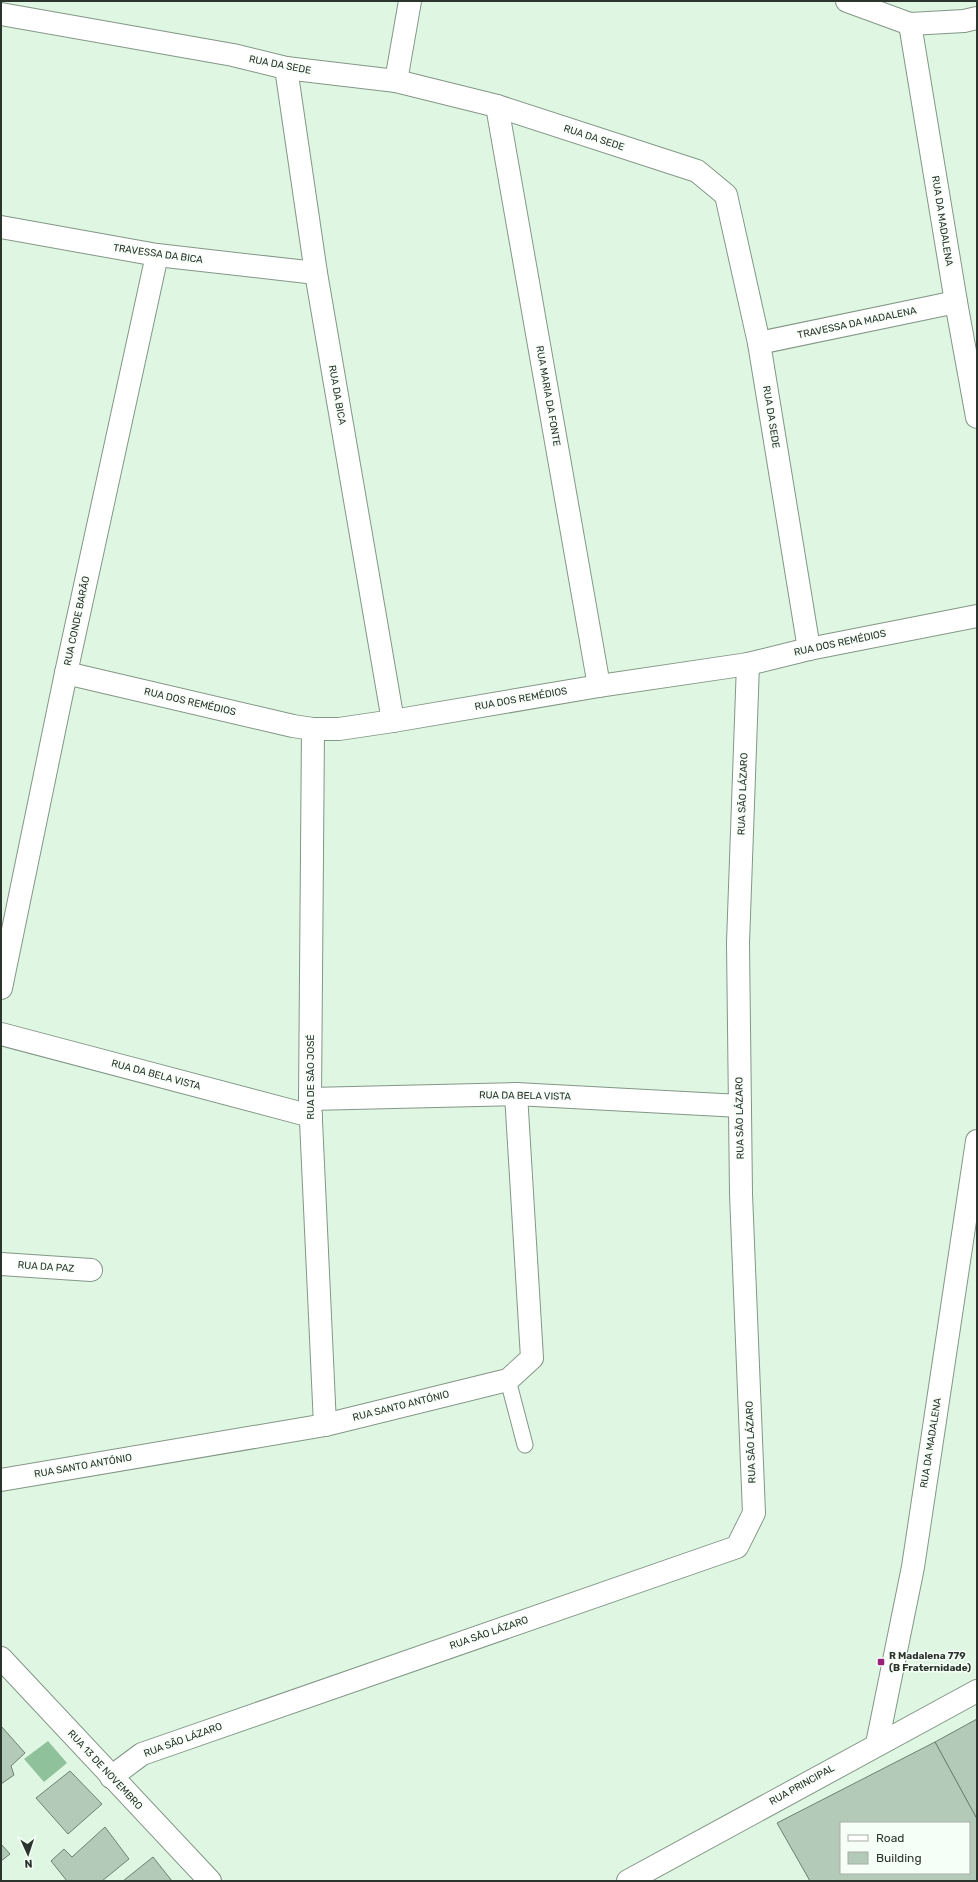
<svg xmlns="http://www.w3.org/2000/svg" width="978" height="1882" font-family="Rubik,sans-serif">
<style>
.water{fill:#8fc29a}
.building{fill:#b4cab8;stroke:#6d8171;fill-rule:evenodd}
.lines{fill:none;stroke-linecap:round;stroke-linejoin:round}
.lane-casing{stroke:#839786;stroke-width:17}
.street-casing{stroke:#839786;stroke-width:24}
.lane{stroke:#fff;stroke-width:15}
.street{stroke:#fff;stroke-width:22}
.poi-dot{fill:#9a217a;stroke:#f6fff7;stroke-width:1.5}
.labels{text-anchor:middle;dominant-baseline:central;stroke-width:3;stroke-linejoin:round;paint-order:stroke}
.street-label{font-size:10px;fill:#2b342d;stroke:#f6fff7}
.poi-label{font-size:10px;font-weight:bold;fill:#2b342d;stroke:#f6fff7;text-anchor:start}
</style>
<rect width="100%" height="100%" fill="#dff6e3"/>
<path class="water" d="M48,1741L67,1763L44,1782L24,1759Z"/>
<g class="building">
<path d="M977,1719V1819L935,1742Z"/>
<path d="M1,1726L25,1753L11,1766L14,1775L1,1784Z"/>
<path d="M935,1742L977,1819V1881H810L777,1823ZM841,1823H969V1873H841Z"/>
<path d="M70,1771L102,1804L68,1834L36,1798Z"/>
<path d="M105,1827L129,1859L102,1881H67L51,1861L64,1849L72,1857Z"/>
<path d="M1,1844L10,1854L1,1861Z"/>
<path d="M153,1857L172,1881H123Z"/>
</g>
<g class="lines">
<defs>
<path id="lane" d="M508,1380L525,1445"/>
<g id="street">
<path d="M847,1L910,24L964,21L977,18"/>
<path d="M1,14L233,55L286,68L396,81L497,106L697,171L726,195L759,343L809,649"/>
<path d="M910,24L956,302L977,417"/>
<path d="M286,68L316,273L393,721"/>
<path d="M396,81L410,1"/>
<path d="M497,106L599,686"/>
<path d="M1,227L157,255L316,273"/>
<path d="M759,343L956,302"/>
<path d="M66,673L293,726L313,729H339L393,721L599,686L748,664L809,649L977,616"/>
<path d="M313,729L310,1099L325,1425"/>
<path d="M1,988L66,673L157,255"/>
<path d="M1,1034L311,1116"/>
<path d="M310,1099L516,1094L740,1106"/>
<path d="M1,1264L91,1270"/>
<path d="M1,1480L325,1425L508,1380L532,1358L516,1094"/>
<path d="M1,1658L210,1881"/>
<path d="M877,1744L913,1567L977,1141"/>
<path d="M111,1777L142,1754L737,1547L754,1513L741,1194L738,943L748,664"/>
<path d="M628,1881L977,1691"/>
</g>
</defs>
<use href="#lane" class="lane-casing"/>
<use href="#street" class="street-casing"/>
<use href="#lane" class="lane"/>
<use href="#street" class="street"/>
</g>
<rect class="poi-dot" x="877" y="1658" width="8" height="8" rx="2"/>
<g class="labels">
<g class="street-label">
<text transform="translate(280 65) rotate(11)">RUA DA SEDE</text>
<text transform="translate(594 138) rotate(18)">RUA DA SEDE</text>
<text transform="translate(942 221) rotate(81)">RUA DA MADALENA</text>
<text transform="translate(158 254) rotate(8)">TRAVESSA DA BICA</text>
<text transform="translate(857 323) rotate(-12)">TRAVESSA DA MADALENA</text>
<text transform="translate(337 395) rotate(80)">RUA DA BICA</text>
<text transform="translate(548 396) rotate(80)">RUA MARIA DA FONTE</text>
<text transform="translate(771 417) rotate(81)">RUA DA SEDE</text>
<text transform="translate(77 621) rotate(-78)">RUA CONDE BARÃO</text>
<text transform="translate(840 643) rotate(-12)">RUA DOS REMÉDIOS</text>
<text transform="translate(521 699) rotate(-10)">RUA DOS REMÉDIOS</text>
<text transform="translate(190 702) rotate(13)">RUA DOS REMÉDIOS</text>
<text transform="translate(743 794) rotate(-88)">RUA SÃO LÁZARO</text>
<text transform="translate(156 1075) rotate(15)">RUA DA BELA VISTA</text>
<text transform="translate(311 1077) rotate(-90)">RUA DE SÃO JOSÉ</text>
<text transform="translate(525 1096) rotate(1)">RUA DA BELA VISTA</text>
<text transform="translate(740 1118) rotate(-91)">RUA SÃO LÁZARO</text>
<text transform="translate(46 1267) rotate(4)">RUA DA PAZ</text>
<text transform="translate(401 1406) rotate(-14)">RUA SANTO ANTÓNIO</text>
<text transform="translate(751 1442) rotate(-92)">RUA SÃO LÁZARO</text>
<text transform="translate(931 1443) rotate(-81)">RUA DA MADALENA</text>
<text transform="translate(83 1466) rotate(-10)">RUA SANTO ANTÓNIO</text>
<text transform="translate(489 1633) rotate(-19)">RUA SÃO LÁZARO</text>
<text transform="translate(183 1740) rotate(-20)">RUA SÃO LÁZARO</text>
<text transform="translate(105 1770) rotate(47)">RUA 13 DE NOVEMBRO</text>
<text transform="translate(802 1785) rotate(-29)">RUA PRINCIPAL</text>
</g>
<g class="poi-label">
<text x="889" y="1656">R Madalena 779<tspan x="889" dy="12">(B Fraternidade)</tspan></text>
</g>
</g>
<rect width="978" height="1882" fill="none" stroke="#2b342d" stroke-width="4"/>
<rect x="840" y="1822" width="130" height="52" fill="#f6fff7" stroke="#a5aea6"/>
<rect x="848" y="1835" width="20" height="6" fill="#ffffff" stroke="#a5aea6"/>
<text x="876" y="1842" font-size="12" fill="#2b342d">Road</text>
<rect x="848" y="1852" width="20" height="12" fill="#b4cab8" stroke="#a5aea6"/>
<text x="876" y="1862" font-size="12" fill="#2b342d">Building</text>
<g transform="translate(28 1854) rotate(177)" stroke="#f6fff7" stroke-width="3" paint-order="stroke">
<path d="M0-3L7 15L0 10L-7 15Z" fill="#2b342d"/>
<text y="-6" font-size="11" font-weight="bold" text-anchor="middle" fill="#2b342d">N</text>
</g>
</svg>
